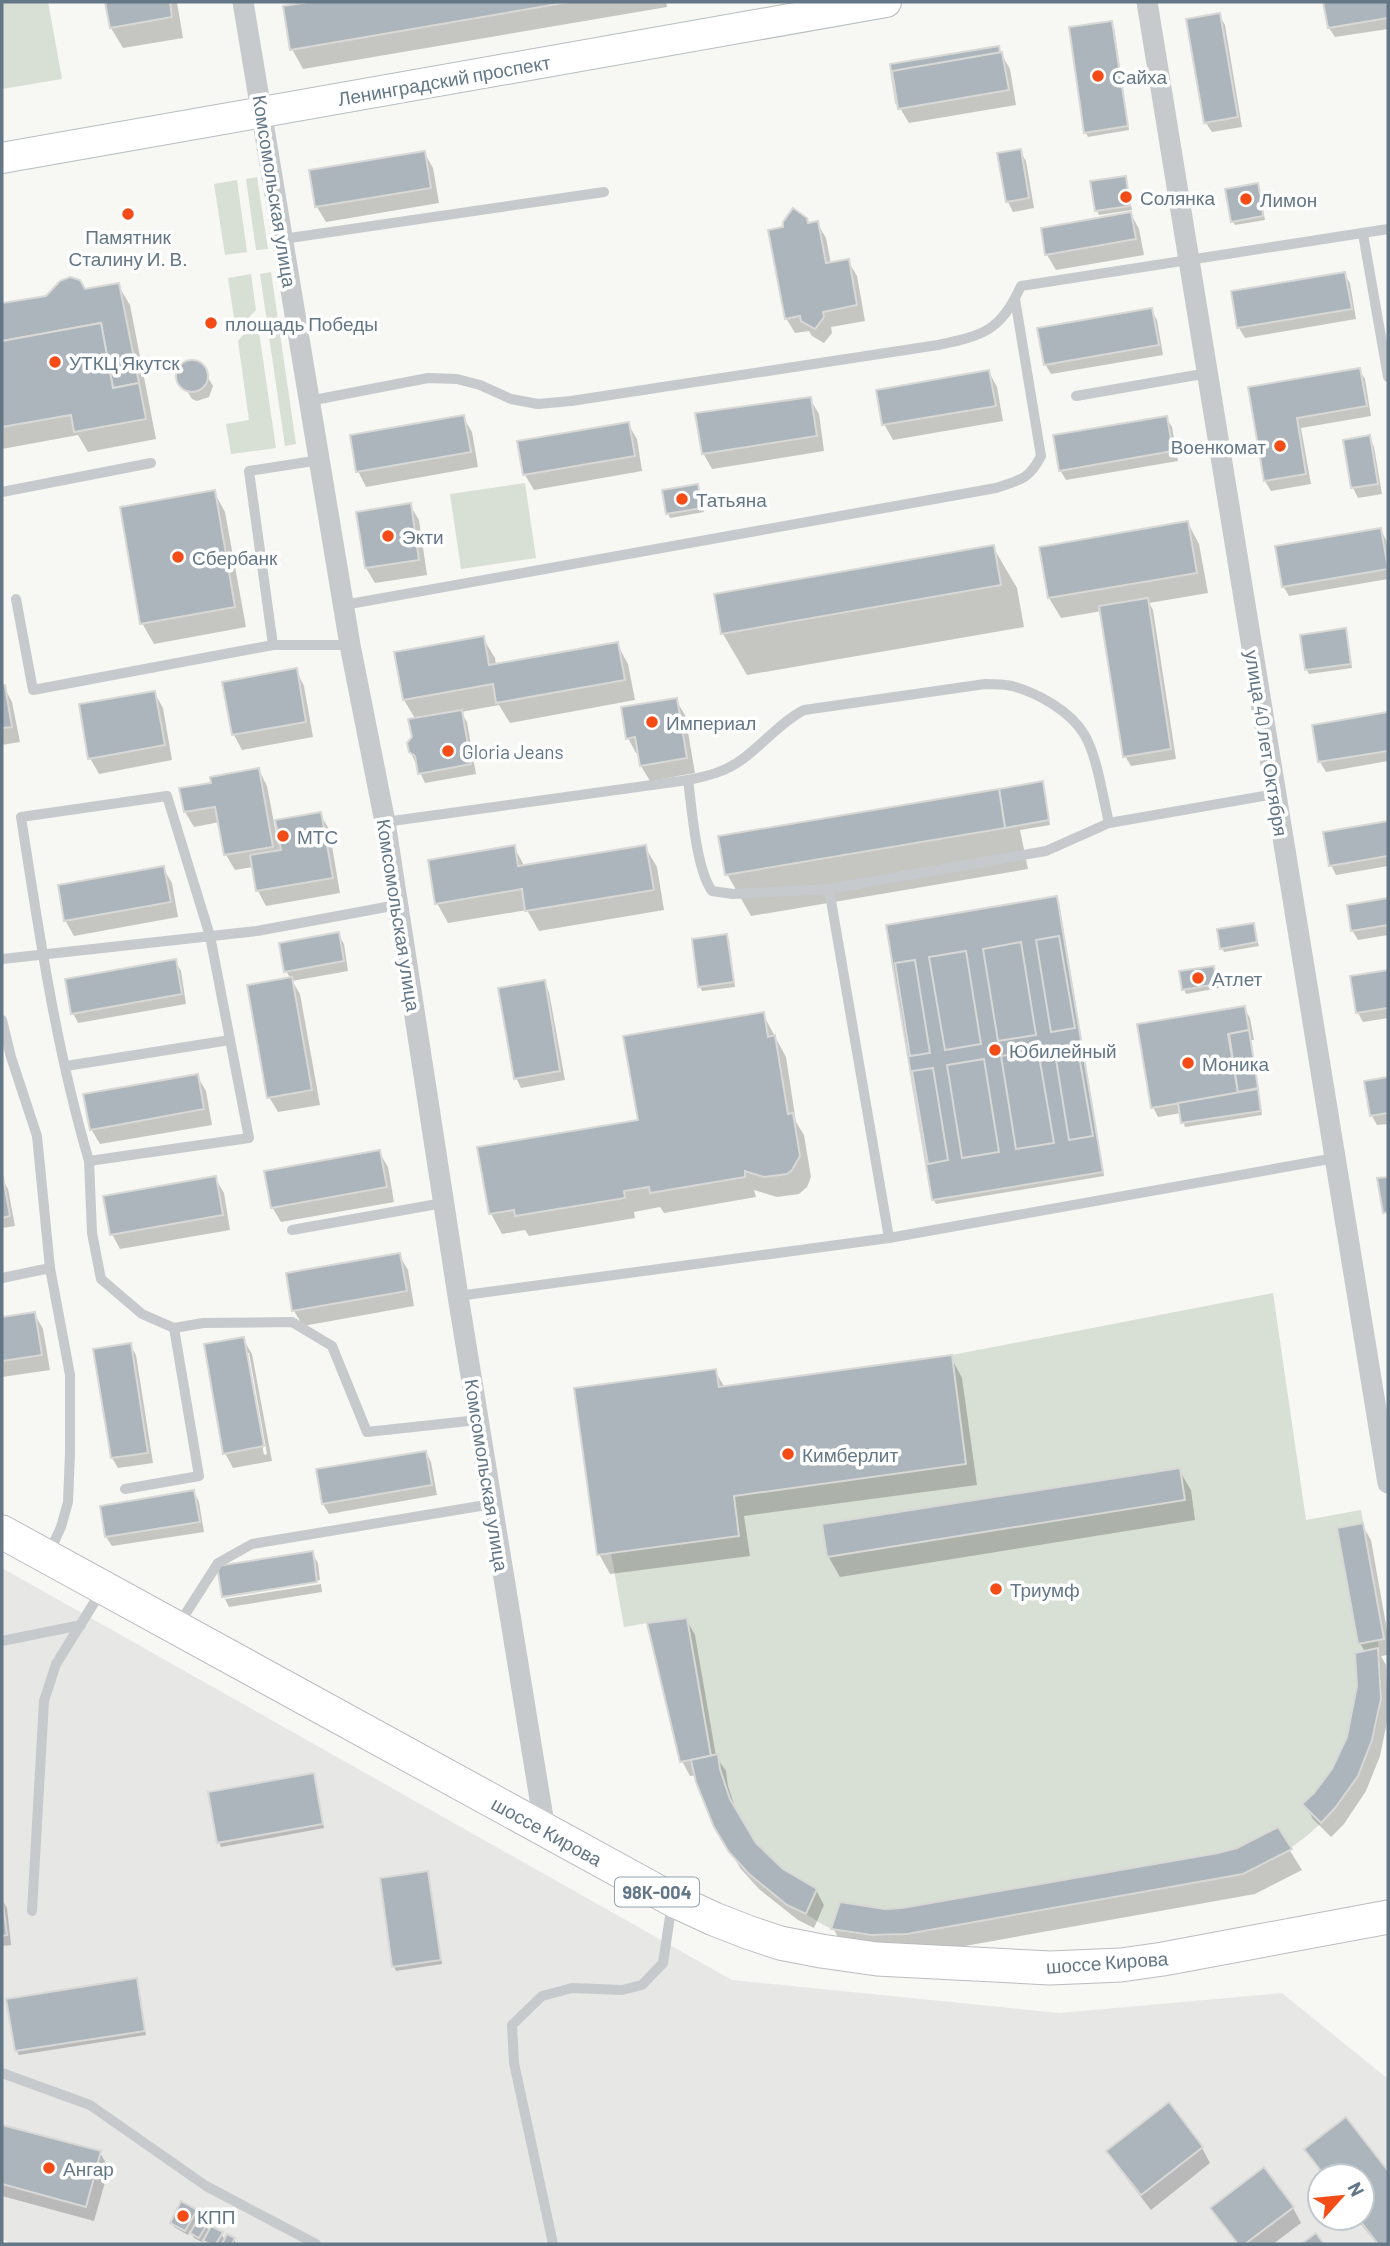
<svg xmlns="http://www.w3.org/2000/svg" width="1390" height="2246" font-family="Barlow,sans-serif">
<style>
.built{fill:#e7e8e6;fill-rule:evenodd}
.green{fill:#d8dfd4}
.shadow{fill:#0003;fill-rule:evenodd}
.building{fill:#acb5bb;stroke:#d8d8d6;stroke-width:2}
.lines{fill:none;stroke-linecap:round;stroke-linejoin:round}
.secondary-casing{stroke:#b6bcc0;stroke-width:32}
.primary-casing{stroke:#b9bdc1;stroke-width:35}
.service{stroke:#c6cacd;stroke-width:10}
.minor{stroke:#c6cacd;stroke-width:21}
.secondary{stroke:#fff;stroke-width:30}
.primary{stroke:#fff;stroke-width:33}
.poi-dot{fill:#f44c16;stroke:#fff;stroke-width:2.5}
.labels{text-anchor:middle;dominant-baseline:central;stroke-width:7;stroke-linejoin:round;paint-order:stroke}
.shield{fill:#fff;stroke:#92a0ab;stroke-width:2}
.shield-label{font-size:18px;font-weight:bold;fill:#637787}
.poi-label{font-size:19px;fill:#637787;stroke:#fff;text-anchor:start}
.street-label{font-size:19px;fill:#637787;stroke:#fff}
</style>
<rect width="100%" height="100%" fill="#f7f7f3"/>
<path class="built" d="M2,1568L732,1980L1059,2013L1282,1993L1388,2079V2244H12L2,2239ZM1320,2176H1362V2218H1320Z"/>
<g class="green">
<path d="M2,2H48L62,79L2,89Z"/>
<path d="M257,177L268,249L256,250L246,179Z"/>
<path d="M237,180L247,252L225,255L214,184Z"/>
<path d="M271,272L296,444L285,446L260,274Z"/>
<path d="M251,274L256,310L236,331L228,278Z"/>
<path d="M257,319L276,448L231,454L226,424L249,420L238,341Z"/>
<path d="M525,483L536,558L461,569L450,494Z"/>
<path d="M1273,1293L1306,1520L1361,1510L1384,1639L1378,1641C1379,1660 1383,1681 1381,1700C1372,1782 1317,1843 1243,1874L907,1934C883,1937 857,1936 833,1929C823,1926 814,1918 805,1914C740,1879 707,1831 691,1760L680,1762L647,1623L624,1627L611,1553L597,1555L574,1389L716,1369L720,1387L952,1355Z"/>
</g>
<g class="shadow">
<path d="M107,2H177L183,38L123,48L111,28Z"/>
<path d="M320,2H666L667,7L303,69L292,49L285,8Z"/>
<path d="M1325,2H1388V29L1335,37L1329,28Z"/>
<path d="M1219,15L1225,25L1242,127L1212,132L1206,123Z"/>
<path d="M1111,23L1114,27L1129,130L1088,137L1086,133Z"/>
<path d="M998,48L1010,69L1016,105L909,123L900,108Z"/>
<path d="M1020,151L1026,161L1034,208L1013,212L1008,202L999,154Z"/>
<path d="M424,152L433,168L439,203L326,222L317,207L311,172Z"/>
<path d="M1125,178L1132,210L1099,215L1097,211Z"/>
<path d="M1257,185L1260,196L1264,195L1266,199L1268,208L1263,209L1265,220L1235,225L1233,221Z"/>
<path d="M1131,214L1139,229L1144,255L1056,270L1047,255Z"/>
<path d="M817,223L826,238L831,264L848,261L857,276L865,321L831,327L832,333L824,343L812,336L809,331L795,333L786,318Z"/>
<path d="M1344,274L1350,283L1356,319L1245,338L1239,328L1233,292Z"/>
<path d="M118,285L130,305L156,439L88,452L78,435L2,449V305Z"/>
<path d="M1151,310L1157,320L1163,355L1051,374L1045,364Z"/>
<path d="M194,362L200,364L213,386L209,397L197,401L192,399L179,378L182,367Z"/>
<path d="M1359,370L1365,379L1371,416L1301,428L1311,484L1271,491L1265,481L1250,388Z"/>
<path d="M989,372L997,387L1003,421L893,440L884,424Z"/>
<path d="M810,399L819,414L824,451L712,469L703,453Z"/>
<path d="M463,417L472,432L478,467L366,487L358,471Z"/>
<path d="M1166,418L1172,427L1178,461L1066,480L1060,470Z"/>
<path d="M628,424L637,439L642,471L534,490L525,475L519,443Z"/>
<path d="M1369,437L1374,447L1382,494L1358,498L1353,488L1345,441Z"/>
<path d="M697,486L704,512L670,518L668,513Z"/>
<path d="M214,492L225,512L246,627L154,644L142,623Z"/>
<path d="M410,505L419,520L427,575L375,583L366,568Z"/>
<path d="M1188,523L1199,544L1208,593L1149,603L1153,610L1176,759L1131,766L1125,756L1102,611L1061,618L1049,598Z"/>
<path d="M1381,530L1386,540L1388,552V579L1289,596L1283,586Z"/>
<path d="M993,547L1017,588L1024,627L747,675L723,634Z"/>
<path d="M1345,630L1347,635L1352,668L1309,674L1307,670L1302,637Z"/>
<path d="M483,638L495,658L496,666L617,644L628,664L635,700L510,723L499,705L461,712L467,722L476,774L425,783L410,751L416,720L404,700Z"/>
<path d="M296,670L304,686L313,737L242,750L234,735Z"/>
<path d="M2,687H4L12,702L20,742L2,745Z"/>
<path d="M154,692L163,708L172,760L99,774L90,758Z"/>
<path d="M676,700L685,715L695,773L650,781L641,766L639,753H636L628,738Z"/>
<path d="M1388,714V761L1326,772L1320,762L1314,726Z"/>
<path d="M259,770L267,786L278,844L320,814L329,829L340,893L266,906L258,891L253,867L235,870L226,855L220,822L194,827L185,812L181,790L213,784Z"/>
<path d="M1042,783L1050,825L1020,830L1028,869L751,916L727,874Z"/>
<path d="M1388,823V866L1336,875L1331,865L1325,833Z"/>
<path d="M514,847L525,867L645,847L657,867L664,910L539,931L527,910L448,923L437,903Z"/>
<path d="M163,868L172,883L178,917L74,936L65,920Z"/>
<path d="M1056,898L1059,902L1104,1176L936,1204L933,1199Z"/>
<path d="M1388,900V935L1358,940L1352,930L1349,906Z"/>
<path d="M1253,925L1259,946L1224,952L1222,948Z"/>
<path d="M338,934L344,944L348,971L292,981L300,994L320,1105L278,1112L269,1097L291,979L286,971Z"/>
<path d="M726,936L729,940L735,987L702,991L700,987L694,940Z"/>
<path d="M175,961L181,971L186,1004L78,1023L73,1013Z"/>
<path d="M1213,968L1219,988L1186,994L1184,989Z"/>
<path d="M1388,972V1018L1363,1022L1358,1013L1352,978Z"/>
<path d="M544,982L549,992L565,1080L521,1088L516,1078Z"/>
<path d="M1244,1008L1250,1018L1254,1040H1251L1262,1115L1185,1127L1181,1113L1158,1117L1153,1107Z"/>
<path d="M763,1014L786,1057L796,1122L804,1135L811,1177L807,1187L799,1194L777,1197L754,1190L756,1197L664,1213L660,1207L634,1212L635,1218L529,1236L525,1230L502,1234L491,1214L479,1149L640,1121Z"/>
<path d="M197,1076L206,1091L212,1125L100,1144L91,1129Z"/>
<path d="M1388,1079V1124L1377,1125L1372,1116L1366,1082Z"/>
<path d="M379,1152L388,1167L394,1202L281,1222L272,1207Z"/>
<path d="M215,1178L224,1193L230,1230L120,1249L112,1234Z"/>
<path d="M2,1179L8,1189L15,1226L2,1228Z"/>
<path d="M399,1255L408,1270L414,1306L303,1326L294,1311Z"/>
<path d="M34,1313L43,1329L50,1370L2,1377V1318Z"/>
<path d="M243,1339L252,1354L272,1461L233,1468L225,1453ZM245,1353H249L267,1454L264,1455Z"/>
<path d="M130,1345L136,1355L153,1463L118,1468L112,1458L95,1350Z"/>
<path d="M951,1357L962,1378L977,1485L744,1516L750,1556L610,1574L599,1554L715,1371L725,1388Z"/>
<path d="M426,1452L431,1462L437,1495L329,1514L323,1504Z"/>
<path d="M1179,1470L1191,1490L1195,1520L840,1577L828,1556Z"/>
<path d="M194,1492L199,1502L204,1532L112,1546L106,1537Z"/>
<path d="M1362,1525L1371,1540L1388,1636V1655L1381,1656L1386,1665L1388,1717L1380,1756L1366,1791L1344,1824L1331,1837L1313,1819L1305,1804L1334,1770L1348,1738L1365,1652L1360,1643Z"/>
<path d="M312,1553L318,1563L320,1580L225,1595V1599L321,1584L322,1592L229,1607L224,1597L219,1568Z"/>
<path d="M686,1619L695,1635L716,1756L726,1771L728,1786L738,1816L747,1832L768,1858L797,1881L816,1890L824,1905L814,1928L798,1920L759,1889L740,1868L731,1852L697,1775L690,1776L682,1761Z"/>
<path d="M313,1775L324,1828L221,1847L219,1842Z"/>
<path d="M1277,1830L1302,1870L1255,1894L920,1954L845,1949L833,1928L885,1911L902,1910L1237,1850Z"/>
<path d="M427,1873L429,1877L442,1964L396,1971L394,1966Z"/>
<path d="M2,1899L7,1908L11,1945L2,1946Z"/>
<path d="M136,1980L138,1984L146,2035L19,2055L16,2050Z"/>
<path d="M1168,2105L1202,2148L1210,2163L1151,2210L1117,2166L1108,2151Z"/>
<path d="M1346,2119L1388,2174V2244H1377L1356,2218H1362V2176H1323L1306,2150Z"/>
<path d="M2,2126L100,2153L109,2168L94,2221L2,2196Z"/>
<path d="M1293,2208L1301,2223L1273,2244H1237L1213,2209Z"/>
<path d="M196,2211L198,2215L196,2220L206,2225L209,2232L221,2234L226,2241L234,2239L236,2244H207L203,2238L202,2242L194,2238L190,2230L188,2235L174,2227L172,2223Z"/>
</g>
<g class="building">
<path d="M105,2H170L172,17L110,28Z"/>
<path d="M309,2H569L290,50L283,6Z"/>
<path d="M1323,2H1388V18L1328,28Z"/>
<path d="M1220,13L1238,117L1204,123L1186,19Z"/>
<path d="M1112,21L1128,126L1084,133L1069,27Z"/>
<path d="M999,46L1005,85L896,103L890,64Z"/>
<path d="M1002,52L1009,90L898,109L892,71Z"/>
<path d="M1021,149L1029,198L1006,202L997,153Z"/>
<path d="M425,151L431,188L315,207L309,170Z"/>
<path d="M1126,176L1130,206L1095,211L1090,181Z"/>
<path d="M1258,183L1260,194L1265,193L1267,204L1262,205L1263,216L1231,222L1225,189Z"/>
<path d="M793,208L807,218L808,223L818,221L826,263L849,259L857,305L823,312L824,317L815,329L801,321L800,316L785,319L768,230L783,227V222Z"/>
<path d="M1131,212L1136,239L1045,255L1041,228Z"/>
<path d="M1345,272L1352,309L1237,328L1231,291Z"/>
<path d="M70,277L80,280L85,289L119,283L139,383L113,388L101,323L2,341V303L46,296L60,281Z"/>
<path d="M1152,308L1159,345L1044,365L1037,328Z"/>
<path d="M101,323L113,388L139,383L146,419L74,432L71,415L2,427V341Z"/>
<circle cx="192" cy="376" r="16"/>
<path d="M1360,368L1367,406L1297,418L1306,474L1264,481L1248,387Z"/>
<path d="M989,370L996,406L882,425L876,390Z"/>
<path d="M811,397L817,436L702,454L695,413Z"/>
<path d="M464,415L471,452L356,472L350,435Z"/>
<path d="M1167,416L1173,451L1059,471L1053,435Z"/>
<path d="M629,422L635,456L523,475L517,441Z"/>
<path d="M1370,435L1378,484L1351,488L1343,440Z"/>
<path d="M698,484L702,508L666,514L662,490Z"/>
<path d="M215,490L235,607L140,624L120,507Z"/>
<path d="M411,503L419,560L365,568L356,512Z"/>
<path d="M1188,521L1197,573L1048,598L1039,547Z"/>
<path d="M1381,528L1388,569L1282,587L1275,546Z"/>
<path d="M994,545L1001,585L721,634L714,594Z"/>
<path d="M1148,598L1171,749L1123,757L1099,606Z"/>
<path d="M1346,628L1351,664L1305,670L1300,635Z"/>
<path d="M484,636L489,665L618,642L625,680L496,703L493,684L403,700L394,652Z"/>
<path d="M297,668L306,722L232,735L222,682Z"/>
<path d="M2,685H5L12,727L2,728Z"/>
<path d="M155,691L165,745L88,759L79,704Z"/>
<path d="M677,698L687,758L640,766L635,737L626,739L621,707Z"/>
<path d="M462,710L471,764L418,774L415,756L409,752L407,743L412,737L408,719Z"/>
<path d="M1388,712V751L1318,762L1312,725Z"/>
<path d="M259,768L273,847L224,855L215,807L184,812L179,788L211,783L210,777Z"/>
<path d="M1043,781L1049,820L1005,828L999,789Z"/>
<path d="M999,789L1005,828L725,875L718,836Z"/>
<path d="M321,812L333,878L256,891L250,855L281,850L275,820Z"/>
<path d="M1388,821V856L1329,866L1323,832Z"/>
<path d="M515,845L518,866L646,845L654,890L525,911L522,889L435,904L428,860Z"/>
<path d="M164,866L171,902L64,921L58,885Z"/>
<path d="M1057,896L1103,1172L932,1200L886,925Z"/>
<path d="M1388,898V925L1351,931L1347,905Z"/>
<path d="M1254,923L1257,942L1220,949L1217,929Z"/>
<path d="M339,932L344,961L284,972L279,943Z"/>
<path d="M727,934L734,982L698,987L692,939Z"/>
<path d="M1059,936L1075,1028L1051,1032L1036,940Z"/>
<path d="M1021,942L1036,1035L998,1041L983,949Z"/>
<path d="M966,951L981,1044L945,1050L929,957Z"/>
<path d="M176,959L182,994L71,1014L65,979Z"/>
<path d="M915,960L930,1053L910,1056L895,963Z"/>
<path d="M1214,966L1217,984L1182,990L1179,971Z"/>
<path d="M1388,970V1008L1356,1013L1350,976Z"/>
<path d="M292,977L312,1090L267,1098L247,985Z"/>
<path d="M545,980L560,1071L514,1079L498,988Z"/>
<path d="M1245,1006L1249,1030L1228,1034L1238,1093L1151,1108L1137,1024Z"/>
<path d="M764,1012L768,1037L775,1035L788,1114L793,1113L800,1156L792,1170L787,1174L764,1177L745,1171V1177L650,1193L649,1187L624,1191L625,1198L515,1216L514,1210L489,1214L477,1147L638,1120L623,1036Z"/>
<path d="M1249,1030L1258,1088L1238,1092L1229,1034Z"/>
<path d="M1077,1044L1093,1136L1069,1140L1054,1047Z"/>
<path d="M1038,1050L1054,1143L1016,1149L1001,1056Z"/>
<path d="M984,1059L999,1152L962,1158L947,1065Z"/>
<path d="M933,1068L948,1160L928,1164L912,1071Z"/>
<path d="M198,1074L204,1109L90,1130L83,1094Z"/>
<path d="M1388,1077V1113L1370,1116L1364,1081Z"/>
<path d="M1258,1089L1261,1111L1181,1123L1178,1103Z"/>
<path d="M380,1150L387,1187L271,1208L264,1171Z"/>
<path d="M216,1176L223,1215L110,1235L103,1196Z"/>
<path d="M3,1177L10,1216L2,1218V1178Z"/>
<path d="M1388,1177V1212L1383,1213L1377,1178Z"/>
<path d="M400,1253L407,1291L292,1311L286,1273Z"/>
<path d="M35,1312L42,1355L2,1361V1317Z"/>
<path d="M244,1337L264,1446L223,1454L204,1344Z"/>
<path d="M131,1343L148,1453L111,1458L93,1349Z"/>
<path d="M952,1355L966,1464L734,1496L739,1536L597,1555L574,1388L716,1369L719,1387Z"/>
<path d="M426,1451L432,1485L322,1504L316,1469Z"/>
<path d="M1180,1468L1185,1500L827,1557L822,1524Z"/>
<path d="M194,1490L200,1522L105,1537L100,1506Z"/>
<path d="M1363,1523L1384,1639L1358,1644L1337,1528Z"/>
<path d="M313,1551L317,1582L222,1597L217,1566Z"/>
<path d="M687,1618L711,1756L680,1762L647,1623Z"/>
<path d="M1378,1648L1381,1699L1372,1740L1358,1776L1335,1808L1321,1823L1302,1804L1314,1793L1332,1769L1347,1737L1357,1686L1355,1653Z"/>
<path d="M718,1754L720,1769L730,1799L756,1843L783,1869L817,1889L806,1914L787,1905L749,1874L729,1852L714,1827L696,1782L691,1760Z"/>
<path d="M314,1773L323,1824L217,1843L208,1792Z"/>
<path d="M1278,1827L1292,1849L1243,1874L907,1934L871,1935L831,1929L840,1902L885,1909L902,1908L1218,1853L1237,1848Z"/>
<path d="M428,1871L441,1960L392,1967L380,1878Z"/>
<path d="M2,1896L7,1935L2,1936Z"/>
<path d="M137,1978L145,2031L15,2051L6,1999Z"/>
<path d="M1169,2102L1203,2147L1141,2195L1106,2151Z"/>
<path d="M1346,2117L1388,2171V2244H1378L1358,2218H1362V2176H1325L1304,2149Z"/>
<path d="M2,2125L101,2151L86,2207L2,2184Z"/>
<path d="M1264,2167L1294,2207L1245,2244H1238L1210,2208Z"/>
<path d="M181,2201L197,2210L185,2231L170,2223Z"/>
<path d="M198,2219L207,2224L199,2238L190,2233Z"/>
<path d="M211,2226L223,2232L216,2244H210L203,2241Z"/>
<path d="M1316,2233L1324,2244H1301Z"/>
<path d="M227,2234L235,2238L232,2244H222Z"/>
</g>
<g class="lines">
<defs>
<path id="secondary" d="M2,158L886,2"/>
<path id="primary" d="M2,1532L673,1900L714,1919L750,1933L780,1943L821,1951L877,1959L1050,1968L1121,1965L1163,1959L1388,1917"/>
</defs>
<use href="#secondary" class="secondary-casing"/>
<use href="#primary" class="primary-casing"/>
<g class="service">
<path d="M1363,234L1388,377"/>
<path d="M283,239L604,192"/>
<path d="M1076,396L1208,373"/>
<path d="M309,401L428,378L457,379L480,385L511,399L538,404L571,401L938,345C985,335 1000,331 1021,286L1388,229"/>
<path d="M320,460L249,471L273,645H350"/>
<path d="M2,492L151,463"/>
<path d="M16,599L33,690L273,645"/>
<path d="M344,605L996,488C1019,480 1029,480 1041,456L1015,299"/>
<path d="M688,780C708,776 728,771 744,758C764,743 781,722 804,710L985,684C994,684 1003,684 1012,686C1038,693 1070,711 1084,734C1097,755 1103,798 1109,823"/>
<path d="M167,796L210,936L249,1138L89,1161C56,1049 39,933 21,817Z"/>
<path d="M385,822L688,780C692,809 696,869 712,891L733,894L829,889L1046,851L1109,823L1275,794"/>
<path d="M829,889L889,1238"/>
<path d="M2,959L257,931L397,905"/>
<path d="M2,1020L11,1057L37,1136L50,1268"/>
<path d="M66,1066L230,1040"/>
<path d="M89,1161L92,1233L101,1279L142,1314L174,1328"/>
<path d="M292,1230L443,1203"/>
<path d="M2,1278L50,1268L70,1375V1453L68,1502L61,1527L49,1553"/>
<path d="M458,1296L889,1238L1335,1158"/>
<path d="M125,1489L199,1476L174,1328L203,1323L292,1322L332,1346L367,1432L478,1420"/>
<path d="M179,1624L218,1563L252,1544L492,1504"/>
<path d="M2,1641L81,1625"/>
<path d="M32,1911L44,1701L56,1664L102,1590"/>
<path d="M2,2073L90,2105L206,2186L316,2244"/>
<path d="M553,2244L514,2063L512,2025L542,1996L572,1988L622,1990L642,1985L663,1963L672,1903"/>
</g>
<g class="minor">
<path d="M243,2L350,645L385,822L458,1296L545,1830"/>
<path d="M1147,2L1388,1483"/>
</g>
<use href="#secondary" class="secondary"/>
<use href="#primary" class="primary"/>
</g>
<g class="poi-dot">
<circle cx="1098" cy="76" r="7"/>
<circle cx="1126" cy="197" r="7"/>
<circle cx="1246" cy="199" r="7"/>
<circle cx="128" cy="214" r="7"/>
<circle cx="211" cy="323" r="7"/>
<circle cx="55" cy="362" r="7"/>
<circle cx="1280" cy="446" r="7"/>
<circle cx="682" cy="499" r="7"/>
<circle cx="388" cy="536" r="7"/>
<circle cx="178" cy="557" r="7"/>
<circle cx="652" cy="722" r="7"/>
<circle cx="448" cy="751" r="7"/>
<circle cx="283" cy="836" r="7"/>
<circle cx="1198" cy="978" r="7"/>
<circle cx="995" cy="1050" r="7"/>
<circle cx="1188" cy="1063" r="7"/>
<circle cx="788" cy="1454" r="7"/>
<circle cx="996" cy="1589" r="7"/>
<circle cx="49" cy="2168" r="7"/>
<circle cx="183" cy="2216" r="7"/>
</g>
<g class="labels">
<rect class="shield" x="615" y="1877.5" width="84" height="29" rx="5"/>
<g class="shield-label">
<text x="657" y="1892">98К-004</text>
</g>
<g class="poi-label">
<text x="1112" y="76">Сайха</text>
<text x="1140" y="197">Солянка</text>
<text x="1260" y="199">Лимон</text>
<text x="128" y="236" text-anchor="middle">Памятник<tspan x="128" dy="22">Сталину И. В.</tspan></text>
<text x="225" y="323">площадь Победы</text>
<text x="69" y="362">УТКЦ Якутск</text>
<text x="1266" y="446" text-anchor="end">Военкомат</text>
<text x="696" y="499">Татьяна</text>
<text x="402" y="536">Экти</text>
<text x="192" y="557">Сбербанк</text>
<text x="666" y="722">Империал</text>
<text x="462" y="751">Gloria Jeans</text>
<text x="297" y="836">МТС</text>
<text x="1212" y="978">Атлет</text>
<text x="1009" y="1050">Юбилейный</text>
<text x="1202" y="1063">Моника</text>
<text x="802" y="1454">Кимберлит</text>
<text x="1010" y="1589">Триумф</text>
<text x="63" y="2168">Ангар</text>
<text x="197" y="2216">КПП</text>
</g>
<g class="street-label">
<text transform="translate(444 80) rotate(-10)">Ленинградский проспект</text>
<text transform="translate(275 191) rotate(81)">Комсомольская улица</text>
<text transform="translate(1267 743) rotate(81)">улица 40 лет Октября</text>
<text transform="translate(399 915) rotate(81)">Комсомольская улица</text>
<text transform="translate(487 1475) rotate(81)">Комсомольская улица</text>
<text transform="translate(547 1831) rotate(29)">шоссе Кирова</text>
<text transform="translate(1107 1962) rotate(-4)">шоссе Кирова</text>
</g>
</g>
<rect width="1390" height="2246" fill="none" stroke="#637787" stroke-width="7"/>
<g transform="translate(1341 2197) rotate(63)"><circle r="33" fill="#ffffff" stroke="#c1c9cf" stroke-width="2"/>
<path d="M0-5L12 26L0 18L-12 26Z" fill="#f44c16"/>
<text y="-10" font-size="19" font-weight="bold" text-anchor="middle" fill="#637787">N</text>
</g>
</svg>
